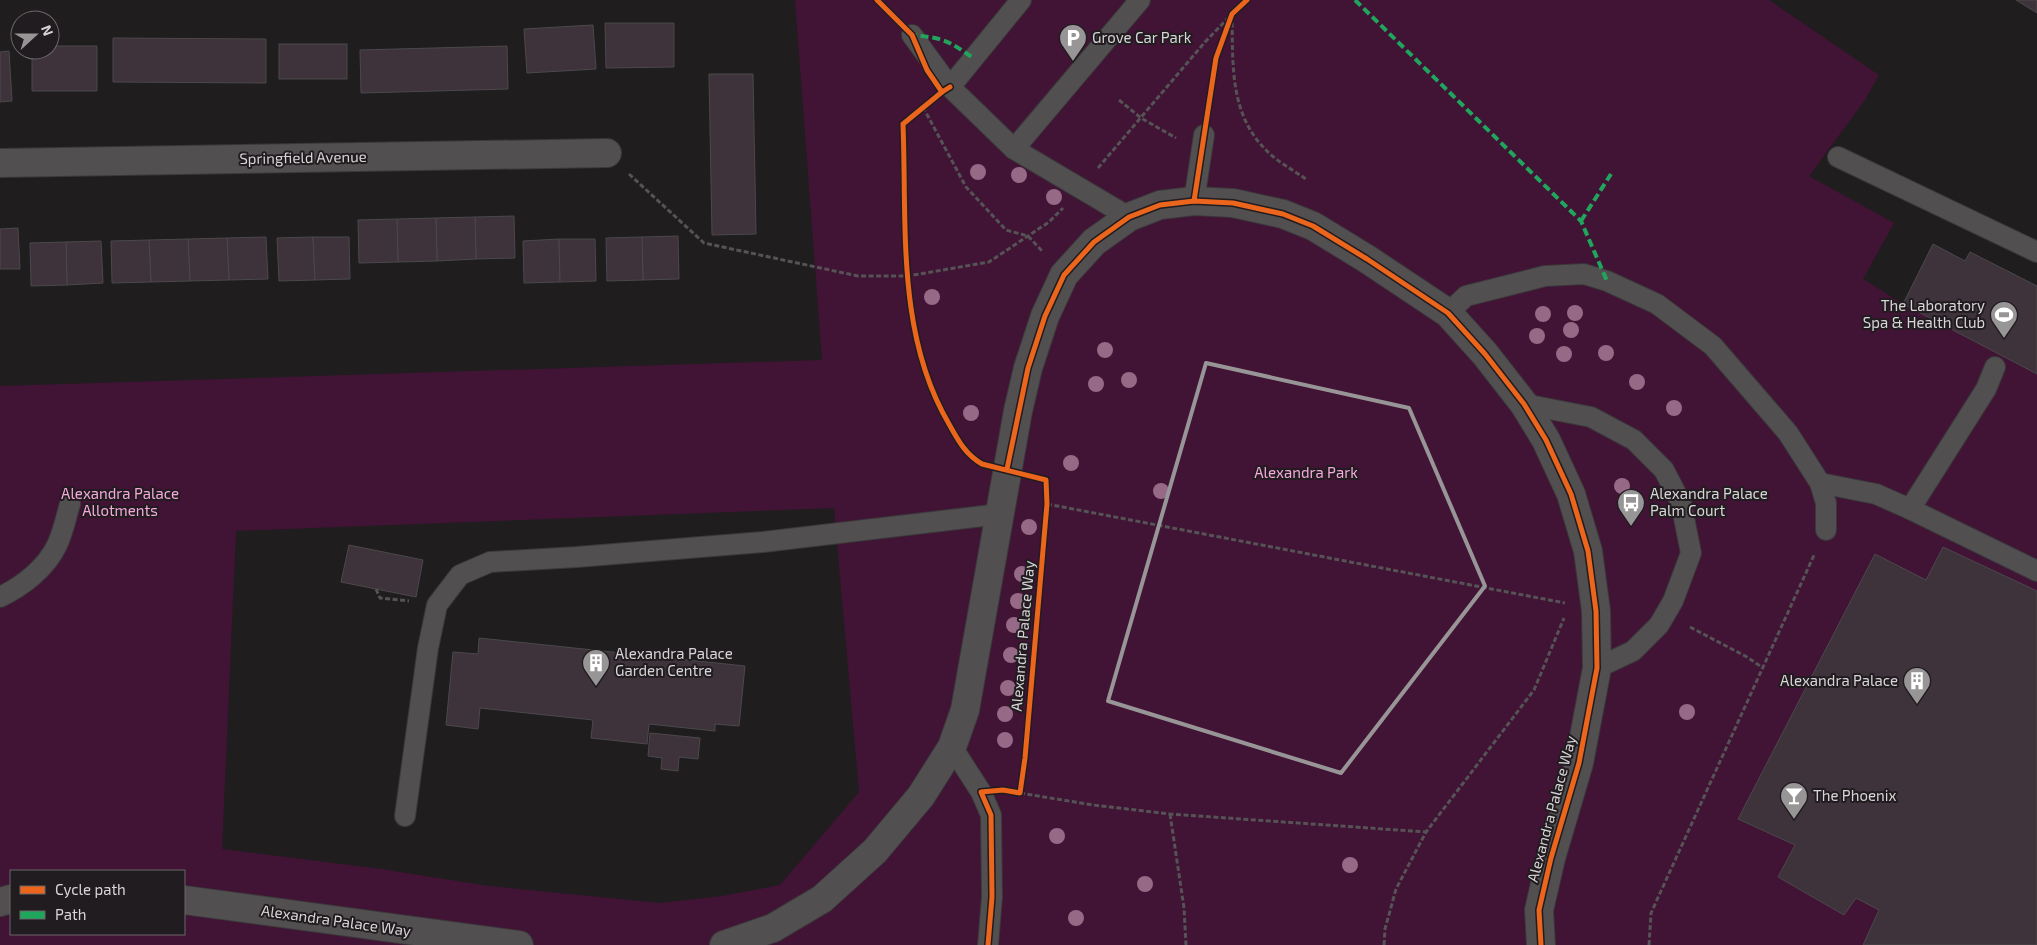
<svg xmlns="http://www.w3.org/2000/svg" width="2037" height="945" viewBox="0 0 2037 945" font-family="'Exo 2',sans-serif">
  <rect width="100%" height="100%" fill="#201d1f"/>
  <path fill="#411335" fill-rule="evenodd" d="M795 0H1769L1879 75 1865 100 1809 176 1894 223 1863 279 1903 304 2037 374V945H0V386L822 360ZM834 508 859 792 780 885 722 896 660 903 489 886 381 869 222 849 236 531ZM11 871H184V934H11Z"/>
  <g fill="#3e323b" stroke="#4b494b">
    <path d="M2016 0H2037V13Z"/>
    <path d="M605 23H674V67L606 68Z"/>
    <path d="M593 25 596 69 527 73 524 29Z"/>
    <path d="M113 38 266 39V83L113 82Z"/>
    <rect x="279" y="44" width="68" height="35"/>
    <path d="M50 46H97V91H32V50H50Z"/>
    <path d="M507 46 508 89 361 93 360 50Z"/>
    <path d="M9 51 12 101 0 102V52Z"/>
    <path d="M709 74H753L756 234 712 235Z"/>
    <path d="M514 216 515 258 476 259 475 217Z"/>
    <path d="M475 217 476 259 437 261 436 218Z"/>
    <path d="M436 218 437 261 398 262 397 219Z"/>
    <path d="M397 219 398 262 359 263 358 220Z"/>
    <path d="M18 228 20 269H0V229Z"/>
    <path d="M678 236 679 279 643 280 642 237Z"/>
    <path d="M266 237 268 279 229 280 227 238Z"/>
    <path d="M313 237 315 280 279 281 277 238Z"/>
    <path d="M313 237H349L350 279 315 280Z"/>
    <path d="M642 237 643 280 607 281 606 238Z"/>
    <path d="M227 238 229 280 190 281 188 239Z"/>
    <path d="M188 239 190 281 151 282 149 240Z"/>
    <path d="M559 239 560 282 524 283 523 241Z"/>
    <path d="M559 239H595L596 281 560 282Z"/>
    <path d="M149 240 151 282 112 283 111 241Z"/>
    <path d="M101 241 103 283 67 285 66 242Z"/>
    <path d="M66 242 67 285 31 286 30 243Z"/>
    <path d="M1933 244 1965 261 1970 252 2037 286V374L1903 304Z"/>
    <path d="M349 545 423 560 416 597 341 582Z"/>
    <path d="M1943 547 2037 591V945H1863L1879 910 1856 898 1844 915 1778 877 1795 845 1738 819 1875 554 1926 580Z"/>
    <path d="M479 638 745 666 739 726 715 724V731L649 724 647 744 591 738 593 720 480 708 478 729 446 725 453 652 478 654Z"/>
    <path d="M650 733 700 738 698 759 679 757 678 771 661 769 662 758 648 756Z"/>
  </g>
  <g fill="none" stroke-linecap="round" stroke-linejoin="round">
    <defs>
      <g id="lane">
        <path d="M912 35 950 87 1014 149 1129 217"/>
        <path d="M950 87 1021 0"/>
        <path d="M1014 149 1140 0"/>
        <path d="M1838 157 2037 252"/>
        <path d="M1194 201 1204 135"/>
        <path d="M1448 313 1466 296 1545 276 1584 274 1607 281 1657 304 1713 346 1788 433 1820 483 1826 503V530"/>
        <path d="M1524 404 1591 417 1634 440 1664 470 1681 503 1691 553 1673 601 1659 625 1633 651 1597 668"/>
        <path d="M1820 483 1876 494 1910 509 1986 389 1995 367"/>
        <path d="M1910 509 2037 571"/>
        <path d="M0 597C23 586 46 568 57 545 63 533 66 517 70 504"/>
        <path d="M952 747 981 792 991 815 992 897 988 945"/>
        <path d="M405 816 428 648 437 605 460 575 490 562 577 557 763 542 1000 514"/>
      </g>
      <path id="street" d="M0 163 607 153"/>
      <g id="secondary">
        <path d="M184 900 519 945"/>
        <path d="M0 902 11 899"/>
        <path d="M724 945 773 928 822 899 875 851 921 796 952 747 965 710 1018 411 1028 368 1045 316 1064 275 1094 242 1129 217 1160 205 1194 201 1233 203 1283 214 1313 226 1367 259 1448 313 1485 354 1524 404 1546 440 1571 494 1588 551 1596 611 1597 668 1579 763 1551 858 1539 910 1541 945"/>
      </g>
    </defs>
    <use href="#lane" stroke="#3b383a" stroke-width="22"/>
    <use href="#street" stroke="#3b383a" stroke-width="30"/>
    <use href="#secondary" stroke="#3b383a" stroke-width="30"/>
    <g stroke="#555355" stroke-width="3" stroke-dasharray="5 2.5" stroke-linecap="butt">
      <path d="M877 0 892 15"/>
      <path d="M1232 15C1233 65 1229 115 1268 152 1278 162 1293 170 1306 179"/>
      <path d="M1119 100 1141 118 1176 138"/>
      <path d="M923 107 966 187 1006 230 1028 236 1043 252"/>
      <path d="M1208 109 1216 58 1232 14 1247 0"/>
      <path d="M1098 168 1205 42 1232 14"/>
      <path d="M629 174 704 243 858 276H908L989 262 1049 222 1063 208"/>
      <path d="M1047 504 1565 603"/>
      <path d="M376 589 380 598 409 601"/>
      <path d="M1690 627 1747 657 1763 668"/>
      <path d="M1020 793 1093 805 1170 814 1426 832"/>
      <path d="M1170 814 1184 908 1186 945"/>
      <path d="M1384 945 1385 929 1396 889 1426 832 1534 690 1564 618"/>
      <path d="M1649 945 1651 913 1815 553"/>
    </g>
    <use href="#lane" stroke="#514f50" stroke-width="20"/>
    <use href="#street" stroke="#514f50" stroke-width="28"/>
    <use href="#secondary" stroke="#514f50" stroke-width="28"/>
    <g stroke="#20a55d" stroke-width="4" stroke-dasharray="8 4" stroke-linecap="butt">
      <path d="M1355 0 1581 221 1607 281"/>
      <path d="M914 38 912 35C943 38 948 40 973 58"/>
      <path d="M1581 221 1611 174"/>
    </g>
    <defs>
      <g id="cycleway">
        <path d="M877 0 912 35 927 70 942 92"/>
        <path d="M950 87 942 92 903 124C907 224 896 334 949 424 958 440 965 454 982 464L1046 480 1047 504 1025 758 1020 793 1003 790 981 792 991 815 992 897 988 945"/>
        <path d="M1194 201 1216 58 1232 14 1247 0"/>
        <path d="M1007 469 1028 368 1045 316 1064 275 1094 242 1129 217 1160 205 1194 201 1233 203 1283 214 1313 226 1367 259 1448 313 1485 354 1524 404 1546 440 1571 494 1588 551 1596 611 1597 668 1579 763 1551 858 1539 910 1541 945"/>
      </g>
    </defs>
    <use href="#cycleway" stroke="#211c1f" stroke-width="8"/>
    <use href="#cycleway" stroke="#eb651d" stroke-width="5"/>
  </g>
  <g fill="#966987">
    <circle cx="978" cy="172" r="8"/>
    <circle cx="1019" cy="175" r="8"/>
    <circle cx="1054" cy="197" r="8"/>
    <circle cx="932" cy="297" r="8"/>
    <circle cx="1575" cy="313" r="8"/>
    <circle cx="1543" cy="314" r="8"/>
    <circle cx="1571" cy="330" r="8"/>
    <circle cx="1537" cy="336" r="8"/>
    <circle cx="1105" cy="350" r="8"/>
    <circle cx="1606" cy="353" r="8"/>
    <circle cx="1564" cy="354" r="8"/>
    <circle cx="1129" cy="380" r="8"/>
    <circle cx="1637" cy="382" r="8"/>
    <circle cx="1096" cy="384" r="8"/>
    <circle cx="1674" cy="408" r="8"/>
    <circle cx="971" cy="413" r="8"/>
    <circle cx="1071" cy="463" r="8"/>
    <circle cx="1622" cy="486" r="8"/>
    <circle cx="1161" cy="491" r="8"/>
    <circle cx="1029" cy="527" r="8"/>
    <circle cx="1022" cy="574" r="8"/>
    <circle cx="1018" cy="601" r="8"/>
    <circle cx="1014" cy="625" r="8"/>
    <circle cx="1011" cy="655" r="8"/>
    <circle cx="1008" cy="688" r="8"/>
    <circle cx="1687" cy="712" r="8"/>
    <circle cx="1005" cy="714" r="8"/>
    <circle cx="1005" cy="740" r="8"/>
    <circle cx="1057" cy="836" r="8"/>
    <circle cx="1350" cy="865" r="8"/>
    <circle cx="1145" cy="884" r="8"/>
    <circle cx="1076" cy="918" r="8"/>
  </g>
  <path fill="none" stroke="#989597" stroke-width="4" stroke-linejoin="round" d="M1206 363 1409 408 1485 586 1341 773 1108 701Z"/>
  <defs>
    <symbol id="parking-pin" viewBox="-11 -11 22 30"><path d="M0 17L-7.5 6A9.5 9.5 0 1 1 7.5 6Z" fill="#989597" stroke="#211c1f"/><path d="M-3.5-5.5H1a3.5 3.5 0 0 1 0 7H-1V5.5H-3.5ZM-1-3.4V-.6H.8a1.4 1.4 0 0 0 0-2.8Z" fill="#fff"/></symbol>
    <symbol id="stadium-pin" viewBox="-11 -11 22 30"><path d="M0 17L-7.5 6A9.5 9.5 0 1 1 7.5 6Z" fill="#989597" stroke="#211c1f"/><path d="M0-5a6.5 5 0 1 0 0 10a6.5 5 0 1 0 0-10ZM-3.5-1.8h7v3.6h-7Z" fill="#fff"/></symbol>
    <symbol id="bus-pin" viewBox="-11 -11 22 30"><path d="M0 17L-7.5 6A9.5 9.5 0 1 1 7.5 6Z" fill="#989597" stroke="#211c1f"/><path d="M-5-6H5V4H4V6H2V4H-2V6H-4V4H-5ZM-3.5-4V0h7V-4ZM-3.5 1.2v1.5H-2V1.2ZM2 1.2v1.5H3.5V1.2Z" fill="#fff"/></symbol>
    <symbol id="building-pin" viewBox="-11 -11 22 30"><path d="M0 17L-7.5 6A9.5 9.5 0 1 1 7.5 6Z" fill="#989597" stroke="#211c1f"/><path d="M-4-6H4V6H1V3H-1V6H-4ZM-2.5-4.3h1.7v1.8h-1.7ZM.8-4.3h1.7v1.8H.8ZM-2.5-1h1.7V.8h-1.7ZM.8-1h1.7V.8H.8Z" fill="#fff"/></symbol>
    <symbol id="bar-pin" viewBox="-11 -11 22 30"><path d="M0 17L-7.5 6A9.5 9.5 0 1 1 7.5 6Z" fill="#989597" stroke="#211c1f"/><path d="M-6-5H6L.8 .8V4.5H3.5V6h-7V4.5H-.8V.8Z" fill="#fff"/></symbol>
  </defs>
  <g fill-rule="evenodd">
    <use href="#parking-pin" x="1057" y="22" width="32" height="43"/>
    <use href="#stadium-pin" x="1988" y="299" width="32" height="43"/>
    <use href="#bus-pin" x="1615" y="487" width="32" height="43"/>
    <use href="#building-pin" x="580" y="647" width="32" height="43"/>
    <use href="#building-pin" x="1901" y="665" width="32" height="43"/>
    <use href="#bar-pin" x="1778" y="780" width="32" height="43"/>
  </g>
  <g text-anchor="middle" stroke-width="4" stroke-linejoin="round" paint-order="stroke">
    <g font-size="15" fill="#d8d5d7" stroke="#211c1f" text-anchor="start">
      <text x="1092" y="43">Grove Car Park</text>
      <text x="1985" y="311" text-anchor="end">The Laboratory<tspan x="1985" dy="17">Spa &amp; Health Club</tspan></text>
      <text x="1650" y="499">Alexandra Palace<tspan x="1650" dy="17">Palm Court</tspan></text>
      <text x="615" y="659">Alexandra Palace<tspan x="615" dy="17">Garden Centre</tspan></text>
      <text x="1898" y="686" text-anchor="end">Alexandra Palace</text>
      <text x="1813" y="801">The Phoenix</text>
    </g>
    <g font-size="15" fill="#d8d5d7" stroke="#211c1f">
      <text transform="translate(303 158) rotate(-1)" y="5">Springfield Avenue</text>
      <text transform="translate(1023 636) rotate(-85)" y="5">Alexandra Palace Way</text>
      <text transform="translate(1552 809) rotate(-75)" y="5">Alexandra Palace Way</text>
      <text transform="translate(336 921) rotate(8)" y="5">Alexandra Palace Way</text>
    </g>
    <g font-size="15" fill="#f6a8dc" stroke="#211c1f">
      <text x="1306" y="478">Alexandra Park</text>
      <text x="120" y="499">Alexandra Palace<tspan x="120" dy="17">Allotments</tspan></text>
    </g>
  </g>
  <rect x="10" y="870" width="175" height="65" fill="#211c1f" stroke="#6a6669"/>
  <rect x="20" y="886" width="25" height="8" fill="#eb651d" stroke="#6a6669"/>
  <text x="55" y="895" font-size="15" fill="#d8d5d7">Cycle path</text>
  <rect x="20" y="911" width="25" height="8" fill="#20a55d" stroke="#6a6669"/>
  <text x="55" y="920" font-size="15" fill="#d8d5d7">Path</text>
  <g transform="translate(35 35) rotate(69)"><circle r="24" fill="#211c1f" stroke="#6a6669"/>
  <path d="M0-4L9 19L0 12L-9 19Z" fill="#989597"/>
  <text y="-8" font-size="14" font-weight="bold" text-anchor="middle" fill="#d8d5d7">N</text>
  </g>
</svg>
